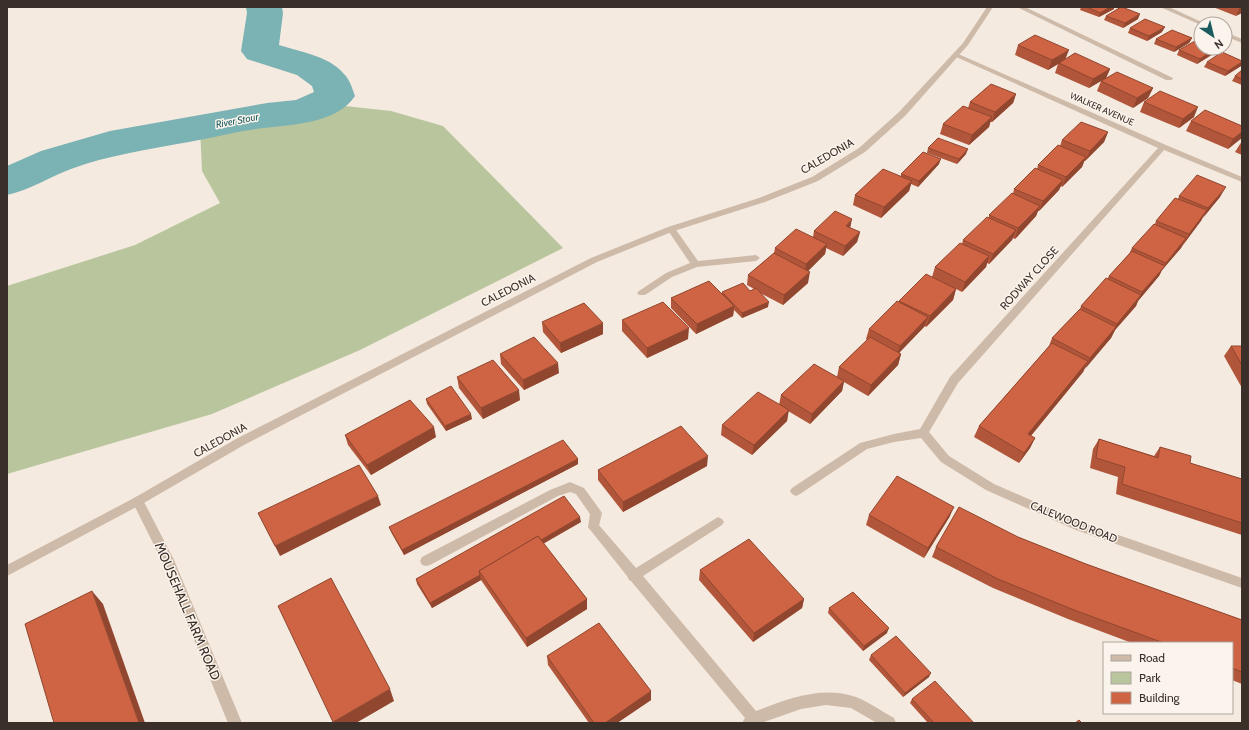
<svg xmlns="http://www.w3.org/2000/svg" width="1249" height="730" viewBox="0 0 1249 730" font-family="Cabin,sans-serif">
  <rect width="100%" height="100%" fill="#f5eadf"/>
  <path fill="#b8c59d" d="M345 106 391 111 443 126 563 248 360 350 212 414 7 474V286L135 245 220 203 202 171 200 127 316 107Z"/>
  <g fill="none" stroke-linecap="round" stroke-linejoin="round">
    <path fill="#7bb2b4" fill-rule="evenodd" d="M246 7H282L283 13 279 45C301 52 329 56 344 74 350 80 352 88 355 96 338 121 301 124 273 127 245 129 217 137 189 142 150 149 109 155 71 169 49 177 30 190 7 195V166L41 151 110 131 267 103 296 100 314 92 312 86 297 75 247 59 241 51 247 13Z"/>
    <g fill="#cebaa9" fill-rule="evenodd">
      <path d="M1017 7H1025L1173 78 1172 80H1166Z"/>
      <path d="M570 482 584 488 600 510 602 513 598 530 594 532 590 530 588 527 590 514 576 494 570 492 558 496 430 565 426 566 422 565 420 561 422 557 550 490Z"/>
    </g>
    <g fill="#cebaa9" fill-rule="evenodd">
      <path d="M1160 7H1169L1206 24H1201V25Z"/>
      <path d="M1225 32 1242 39V43L1225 36Z"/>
      <path d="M956 53 1166 145 1242 177V182L1164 150 958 383 929 432 949 456 994 484 1084 523 1242 578V588L1076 530 986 490 941 462 921 438 894 442 867 449 800 494 796 496 792 494 790 491 792 488 860 443 894 434 920 429 950 377 1158 148 954 56V54Z"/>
      <path d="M671 226 674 227 698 261 756 255 760 258 756 261 697 267 672 277 645 295H639L637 293 639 291 666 273 690 263 667 229Z"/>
      <path d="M138 496 142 498 174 560 242 723H228L162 561 132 501 134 498Z"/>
      <path d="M718 517 722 519 724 522 722 525 643 576 756 711C787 699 822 685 856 697 869 702 881 711 894 718L896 723H877L851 708 826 705 801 709 761 723H742L745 718 631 581 629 580 627 576 588 527 590 524 594 522 598 524 636 568Z"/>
    </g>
    <path fill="#cebaa9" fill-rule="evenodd" d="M987 7H993L968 45 905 116 865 152 818 181 765 202 674 231 597 262 244 445 142 504 7 576V565L134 498 236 439 591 258 668 227 759 198 812 177 859 148 899 112 963 43Z"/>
  </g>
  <g fill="#b1563a">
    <path d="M1081 7H1114V9L1099 17 1080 10Z"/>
    <path d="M1213 7H1242L1236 16Z"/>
    <path d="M1106 16 1138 19 1123 28 1104 20Z"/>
    <path d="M1130 28 1162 32 1147 41 1128 33Z"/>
    <path d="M1192 38 1189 43 1174 52 1154 44 1156 39Z"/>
    <path d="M1018 45 1066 59 1110 69 1106 78 1153 88 1148 98 1133 108 1097 91 1101 81 1089 88 1055 73 1058 64 1048 70 1015 55Z"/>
    <path d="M1179 50 1213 54 1197 64 1177 55Z"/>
    <path d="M1242 61V63L1241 66 1225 76 1204 67 1207 62Z"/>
    <path d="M1242 70V85L1232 81 1235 76Z"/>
    <path d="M1016 94 1013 103 992 122H990L989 127 969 145 940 134 943 124 968 108 970 102Z"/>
    <path d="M1144 102 1194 117 1179 128 1140 112Z"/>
    <path d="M1191 121 1242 126V137L1228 149 1186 131Z"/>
    <path d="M1108 132 1104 142 1085 161H1084L1082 167 1062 187 1061 186 1059 190 1039 211H1038L1036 216 1015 239 1013 238 1012 240 989 264 987 263 986 267 962 292 956 289 953 300 926 327 925 326 924 327 899 353 901 354 898 365 868 396 844 382 842 391 810 424 788 411 787 421 752 455 721 435 722 425 779 405 781 395 837 377 839 367 867 340 866 339 869 329 899 302V301L932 277 935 267 962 244 963 240 989 218V215L1013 194 1014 189 1037 169 1038 165 1060 146 1062 140Z"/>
    <path d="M1242 141V155L1235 152Z"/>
    <path d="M928 148 966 154 957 164 927 153Z"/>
    <path d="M939 164 918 187 911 184 909 191 881 218 853 205 855 195 901 176V174Z"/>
    <path d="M1179 196 1220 197 1202 218 1183 245 1181 248 1162 270 1159 276 1138 301 1136 306 1115 330 1111 338 1085 368 1083 372 1031 436 1035 438 1030 448 1019 463 974 437 979 426 1049 346 1052 338 1080 309 1081 306 1107 279 1109 276 1129 254 1132 248 1155 224 1156 221 1178 199Z"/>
    <path d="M850 228 860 232 857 242 843 256 826 248 825 254 808 271V283L783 305 760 293 768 307 742 318 734 310 733 316 696 334 671 308V298L722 294V292L750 291 754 289 747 285 748 275 774 253 775 248 813 237 814 231Z"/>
    <path d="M622 320 688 339 647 358 622 331Z"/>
    <path d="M542 322 603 334 561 353 543 332Z"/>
    <path d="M1231 346H1242V388L1224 356Z"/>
    <path d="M500 354 559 373 524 390 501 364Z"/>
    <path d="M457 377 520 400 483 419 459 388Z"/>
    <path d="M426 399 472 419 446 431 427 404Z"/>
    <path d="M345 435 436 437 371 475 348 445Z"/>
    <path d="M1099 439 1154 456 1160 447 1190 463 1242 479V535L1116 494 1118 477 1090 468 1093 449Z"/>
    <path d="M578 459V464L404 555 391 532 389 527Z"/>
    <path d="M707 466 623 512 598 480V470Z"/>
    <path d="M869 515 950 516 924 558 866 525Z"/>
    <path d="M581 522 543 543 587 599V609L527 647 481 580 432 608 417 584 416 579Z"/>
    <path d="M1018 537 1086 564 1242 620V684L1232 680V643H1132L1068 619 993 588 932 557 936 547Z"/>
    <path d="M700 570 804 599 802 608 753 642 699 580Z"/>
    <path d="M829 608 887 633 863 651 828 613Z"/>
    <path d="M871 655 929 677 903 697 869 660Z"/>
    <path d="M547 656 651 700 617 723H589L548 665Z"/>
    <path d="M912 699 974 723H928L910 703Z"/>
  </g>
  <g fill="#90462f">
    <path d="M1110 7H1114V9L1099 17 1100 13Z"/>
    <path d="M1240 7H1242V13L1236 16Z"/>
    <path d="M1140 14 1138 19 1123 28 1125 23Z"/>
    <path d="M1165 27 1162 32 1147 41 1149 36Z"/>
    <path d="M1192 38 1189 43 1174 52 1176 47Z"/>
    <path d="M1215 49 1213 54 1197 64 1200 59Z"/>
    <path d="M1069 50 1065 60 1048 70 1052 60Z"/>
    <path d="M1242 62 1241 66 1225 76 1228 71Z"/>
    <path d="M1110 69 1106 78 1089 88 1093 79Z"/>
    <path d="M1153 88 1148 98 1133 108 1137 98Z"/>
    <path d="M1016 94 1013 103 992 122 995 112Z"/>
    <path d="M1198 107 1194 117 1179 128 1183 119Z"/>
    <path d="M992 117 989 127 969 145 972 135Z"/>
    <path d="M1108 132 1104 142 1085 161 1090 151Z"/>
    <path d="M1242 132V138L1228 149 1233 139Z"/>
    <path d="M968 149 966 154 957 164 959 159Z"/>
    <path d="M1086 157 1082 167 1062 187 1066 177Z"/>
    <path d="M941 159 939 164 918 187 919 181Z"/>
    <path d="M1063 180 1059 190 1039 211 1043 201Z"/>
    <path d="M912 181 909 191 881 218 884 207Z"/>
    <path d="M1226 187 1220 197 1203 218 1208 208Z"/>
    <path d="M1040 206 1036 216 1015 239 1018 228Z"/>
    <path d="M1207 210 1201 221 1183 245 1189 234Z"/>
    <path d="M852 219 850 229 846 226Z"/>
    <path d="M1016 230 1012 240 989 264 993 254Z"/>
    <path d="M860 232 857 242 843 256 845 246Z"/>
    <path d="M1186 238 1181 248 1162 270 1159 276 1138 301 1136 306 1115 330 1111 338 1085 369 1090 358 1113 331 1117 324 1140 296 1142 292 1162 269 1166 263Z"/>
    <path d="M827 244 825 254 805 274 806 264Z"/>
    <path d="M989 256 986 267 962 292 965 282Z"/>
    <path d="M810 272 808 283 783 305 784 295Z"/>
    <path d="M956 289 953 300 926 327 930 316Z"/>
    <path d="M769 302 768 307 742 318V313Z"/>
    <path d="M734 306 733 316 696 334 697 324Z"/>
    <path d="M928 317 924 327 896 356 900 346Z"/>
    <path d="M603 323V334L561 353 560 343Z"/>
    <path d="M689 328 688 339 647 358V348Z"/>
    <path d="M901 354 898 365 868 396 871 385Z"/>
    <path d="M1088 361 1083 372 1023 445 1028 434Z"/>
    <path d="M558 363 559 373 524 390 523 380Z"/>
    <path d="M844 381 842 391 810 424 812 414Z"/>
    <path d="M519 390 520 400 483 419 481 408Z"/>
    <path d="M789 410 787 421 752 455 754 445Z"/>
    <path d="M471 414 472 419 446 431 445 426Z"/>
    <path d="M434 427 436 437 371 475 367 465Z"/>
    <path d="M1035 438 1030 448 1019 463 1024 453Z"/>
    <path d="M708 456 707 466 623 512V502Z"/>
    <path d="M578 459V464L404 555 402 550Z"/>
    <path d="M378 496 381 505 280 556 275 546Z"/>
    <path d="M954 507 950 516 924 558 928 548Z"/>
    <path d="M580 517 581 522 484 578 481 574Z"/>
    <path d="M480 575 481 580 432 608 430 603Z"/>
    <path d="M92 591 103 604 145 723H139Z"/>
    <path d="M587 599V609L527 647 526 638Z"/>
    <path d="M804 599 802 608 753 642 754 633Z"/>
    <path d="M889 628 887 633 863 651 864 646Z"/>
    <path d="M931 673 929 677 903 697 905 693Z"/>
    <path d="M390 689 394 701 356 723H333V722Z"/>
    <path d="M651 691V700L617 723H605Z"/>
  </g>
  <g fill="#ce6443" stroke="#90462f">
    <path d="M1087 7H1110L1100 13Z"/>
    <path d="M1121 7H1122L1140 14 1125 23 1106 16Z"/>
    <path d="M1145 19 1165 27 1149 36 1130 28Z"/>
    <path d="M1172 30 1192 38 1176 47 1156 39Z"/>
    <path d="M1035 35 1069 50 1052 60 1018 45Z"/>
    <path d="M1195 41 1201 43V48H1213L1215 49 1200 59 1179 50Z"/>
    <path d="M1222 52 1242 61V62L1228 71 1207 62Z"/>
    <path d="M1075 53 1110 69 1093 79 1059 63Z"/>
    <path d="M1242 70V79L1235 76Z"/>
    <path d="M1117 72 1153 88 1137 98 1101 81Z"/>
    <path d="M991 84 1016 94 995 112 970 102Z"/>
    <path d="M1160 91 1198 107 1183 119 1144 102Z"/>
    <path d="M963 106 992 117 972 135 943 124Z"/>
    <path d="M1205 110 1242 126V132L1233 139 1191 121Z"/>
    <path d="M1081 122 1108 132 1090 151 1062 140Z"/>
    <path d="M938 138 968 149 959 159 928 148Z"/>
    <path d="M1058 145 1086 157 1066 177 1038 165Z"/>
    <path d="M923 152 941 159 919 181 901 174Z"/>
    <path d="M1035 168 1063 180 1043 201 1014 189Z"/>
    <path d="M883 169 912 181 884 207 855 195Z"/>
    <path d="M1197 175 1226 187 1208 208 1179 196Z"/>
    <path d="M1012 193 1040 206 1018 228 989 215Z"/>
    <path d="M1175 198 1207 210 1189 234 1156 221Z"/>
    <path d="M835 211 852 219 846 226 860 232 845 246 814 231Z"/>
    <path d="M987 217 1016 230 993 254 963 240Z"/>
    <path d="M1154 224 1186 238 1166 263 1132 248Z"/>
    <path d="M796 229 827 244 806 264 775 248Z"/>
    <path d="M960 243 989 256 965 282 935 267Z"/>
    <path d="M1132 251 1165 266 1142 292 1109 276Z"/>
    <path d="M774 253 810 272 784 295 748 275Z"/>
    <path d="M926 274 956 289 930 316 899 301Z"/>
    <path d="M1106 278 1141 295 1117 324 1081 306Z"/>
    <path d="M709 281 734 306 697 324 671 298Z"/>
    <path d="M743 283 750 291 756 288 769 302 742 313 722 292Z"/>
    <path d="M897 301 928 317 900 346 869 329Z"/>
    <path d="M663 302 689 328 647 348 622 320Z"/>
    <path d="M584 303 603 323 560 343 542 322Z"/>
    <path d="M1080 309 1116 327 1090 358 1052 338Z"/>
    <path d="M534 337 558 363 523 380 500 354Z"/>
    <path d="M870 337 901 354 871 385 839 367Z"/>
    <path d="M1052 343 1088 361 1028 434 1035 438 1024 453 979 426Z"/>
    <path d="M1231 346H1242V365Z"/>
    <path d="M493 360 519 390 481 408 457 377Z"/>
    <path d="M814 364 844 381 812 414 781 395Z"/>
    <path d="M451 386 471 414 445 426 426 399Z"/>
    <path d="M758 392 789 410 754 445 722 425Z"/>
    <path d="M410 400 434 427 367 465 345 435Z"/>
    <path d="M681 426 708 456 623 502 598 470Z"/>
    <path d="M1099 439 1158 458 1160 447 1191 456 1190 463 1242 479V523L1122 484 1125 467 1096 458Z"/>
    <path d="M563 440 578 459 402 550 389 527Z"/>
    <path d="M359 465 378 496 275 546 258 513Z"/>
    <path d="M897 476 954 507 928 548 869 515Z"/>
    <path d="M564 496 580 517 541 540 538 536 479 571 480 575 430 603 416 579Z"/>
    <path d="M959 507 1018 537 1086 564 1242 620V672L1232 668V643H1164L1074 610 998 579 936 547Z"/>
    <path d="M538 536 587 599 526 638 479 571Z"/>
    <path d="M749 539 804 599 754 633 700 570Z"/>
    <path d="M331 578 390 689 333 722 278 606Z"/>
    <path d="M92 591 139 723H54L25 624Z"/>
    <path d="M853 592 889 628 864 646 829 608Z"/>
    <path d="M599 623 651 691 605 723H594L547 656Z"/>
    <path d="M896 636 931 673 905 693 871 655Z"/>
    <path d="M935 681 974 723H934L912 699Z"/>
    <path d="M1079 720 1082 723H1075Z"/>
  </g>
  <g text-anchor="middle" stroke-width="3" stroke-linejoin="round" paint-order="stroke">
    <g font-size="9" fill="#3b2f2a" stroke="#fbf4ec">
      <text transform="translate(1102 109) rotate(24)" y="3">WALKER AVENUE</text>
    </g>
    <g font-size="10" font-style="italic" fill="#1b5c60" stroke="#fbf4ec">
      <text transform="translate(237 120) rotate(-11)" y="4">River Stour</text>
    </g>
    <g font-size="11" fill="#3b2f2a" stroke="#fbf4ec">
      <text transform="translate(827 156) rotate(-30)" y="4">CALEDONIA</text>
      <text transform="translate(1029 278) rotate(-48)" y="4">RODWAY CLOSE</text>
      <text transform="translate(508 290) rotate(-27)" y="4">CALEDONIA</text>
      <text transform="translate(220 440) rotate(-29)" y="4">CALEDONIA</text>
      <text transform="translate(1074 522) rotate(22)" y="4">CALEWOOD ROAD</text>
    </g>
    <g font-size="13" fill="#3b2f2a" stroke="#fbf4ec">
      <text transform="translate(188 611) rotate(67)" y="5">MOUSEHALL FARM ROAD</text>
    </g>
  </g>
  <rect width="1249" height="730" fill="none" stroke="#3b2f2a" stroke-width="16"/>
  <rect x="1103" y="642" width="130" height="72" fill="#fbf4ec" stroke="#aea59e"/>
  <rect x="1111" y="655" width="20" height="6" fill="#cebaa9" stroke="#aea59e"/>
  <text x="1139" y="662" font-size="12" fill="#3b2f2a">Road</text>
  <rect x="1111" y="672" width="20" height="12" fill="#b8c59d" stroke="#aea59e"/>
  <text x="1139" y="682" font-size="12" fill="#3b2f2a">Park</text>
  <rect x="1111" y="692" width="20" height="12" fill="#ce6443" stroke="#aea59e"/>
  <text x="1139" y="702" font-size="12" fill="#3b2f2a">Building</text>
  <g transform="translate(1213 36) rotate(145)"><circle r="19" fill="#fbf4ec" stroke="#aea59e"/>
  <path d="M0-3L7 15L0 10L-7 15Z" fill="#1b5c60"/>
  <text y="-6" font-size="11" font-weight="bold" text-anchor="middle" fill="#3b2f2a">N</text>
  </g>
</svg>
